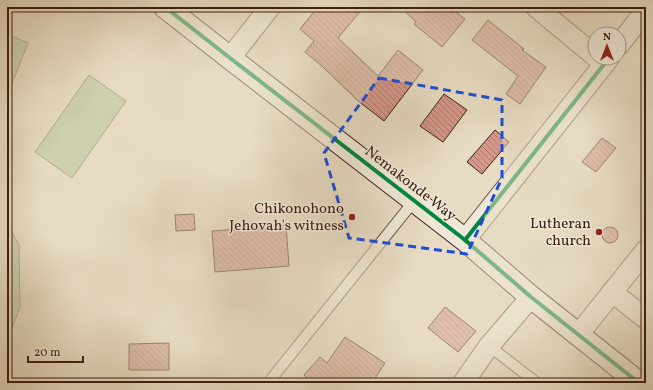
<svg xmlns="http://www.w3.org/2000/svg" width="653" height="390" viewBox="0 0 653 390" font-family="Vollkorn,serif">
  <defs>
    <pattern id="building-back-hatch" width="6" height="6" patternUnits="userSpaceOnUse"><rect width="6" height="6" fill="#d59789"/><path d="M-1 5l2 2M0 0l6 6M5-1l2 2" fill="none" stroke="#ae7b6f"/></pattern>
  </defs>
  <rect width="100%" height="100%" fill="#e7dcc3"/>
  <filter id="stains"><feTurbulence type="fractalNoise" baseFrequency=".005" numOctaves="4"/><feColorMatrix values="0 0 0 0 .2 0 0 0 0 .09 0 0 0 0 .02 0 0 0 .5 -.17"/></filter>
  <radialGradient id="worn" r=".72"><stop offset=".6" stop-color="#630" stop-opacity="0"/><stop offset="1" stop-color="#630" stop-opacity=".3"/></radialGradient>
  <g fill="#afc298" stroke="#767054">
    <path d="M7 34 28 43 7 96Z"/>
    <path d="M89 75 126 101 72 178 35 152Z"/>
    <path d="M7 223 19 245 20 307 9 336 7 339Z"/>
  </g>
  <g fill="url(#building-back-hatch)" stroke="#3d1d11">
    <path d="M318 7H364L338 38 378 76 398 50 423 70 384 121 357 100 324 68 305 52 314 41 300 29Z"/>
    <path d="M400 7H450L465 19 442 47 414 24 416 22Z"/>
    <path d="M488 20 524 49 522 50 546 67 520 104 506 94 518 76 472 40Z"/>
    <path d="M444 94 467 110 443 142 420 126Z"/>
    <path d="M495 130 509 142 482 174 467 162Z"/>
    <path d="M602 138 616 148 596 172 582 162Z"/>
    <path d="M194 214 195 230 176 231 175 215Z"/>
    <path d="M286 225 289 266 215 272 212 231Z"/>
    <circle cx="610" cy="235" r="8"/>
    <path d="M445 307 476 331 458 352 428 328Z"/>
    <path d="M345 337 385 363 372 383H313L304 375 320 357 327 363Z"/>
    <path d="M169 343V370H129V344Z"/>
  </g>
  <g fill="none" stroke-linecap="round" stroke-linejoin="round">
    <defs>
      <g id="lane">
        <path d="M489 346 537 383"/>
        <path d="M268 383 414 201"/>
      </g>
      <g id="street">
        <path d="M536 7 595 56"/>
        <path d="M619 45 646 10"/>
        <path d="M230 58 270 7"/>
        <path d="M465 240 609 58"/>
        <path d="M612 292 646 319"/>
        <path d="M578 335 646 250"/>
        <path d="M463 383 489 346 531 297"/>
      </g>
      <path id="secondary" d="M165 7 230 58 465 240 531 297 639 383"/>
    </defs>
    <use href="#lane" stroke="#684d3e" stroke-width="12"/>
    <use href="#street" stroke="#684d3e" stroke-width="22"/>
    <use href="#secondary" stroke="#3d1d11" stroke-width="24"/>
    <use href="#lane" stroke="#efe8d8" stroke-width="10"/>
    <use href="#street" stroke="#efe8d8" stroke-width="20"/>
    <use href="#secondary" stroke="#efe8d8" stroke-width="22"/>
    <defs>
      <g id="cycleway">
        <path d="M165 7 230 58 465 240 531 297 639 383"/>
        <path d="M465 240 609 58"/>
      </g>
    </defs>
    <use href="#cycleway" stroke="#efe8d8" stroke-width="6"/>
    <use href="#cycleway" stroke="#00873e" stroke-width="4"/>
  </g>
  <path d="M0 0H653V390H0ZM379 78 502 100V178L467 254 349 238 324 153Z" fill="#e7dcc3" fill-opacity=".55" fill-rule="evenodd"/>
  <path fill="none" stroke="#1d4ed8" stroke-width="3" stroke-dasharray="8 5" stroke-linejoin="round" d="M379 78 502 100V178L467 254 349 238 324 153Z"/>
  <g fill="#8f2418" stroke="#efe8d8" stroke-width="1.5">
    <circle cx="352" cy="217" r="4"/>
    <circle cx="599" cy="232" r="4"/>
  </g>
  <g text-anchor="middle" stroke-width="3" stroke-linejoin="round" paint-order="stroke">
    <g font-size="15" fill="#3d1d11" stroke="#efe8d8">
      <text transform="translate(411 183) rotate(38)" y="5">Nemakonde Way</text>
    </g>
    <g font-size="15" fill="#3d1d11" stroke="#efe8d8" text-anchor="end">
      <text x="344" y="213">Chikonohono<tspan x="344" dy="17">Jehovah's witness</tspan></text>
      <text x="591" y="228">Lutheran<tspan x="591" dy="17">church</tspan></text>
    </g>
  </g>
  <rect width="653" height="390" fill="none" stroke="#e7dcc3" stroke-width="24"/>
  <rect x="8" y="8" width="637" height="374" fill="none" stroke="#3d1d11" stroke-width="2"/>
  <rect x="12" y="12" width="629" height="366" fill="none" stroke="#3d1d11"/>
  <g transform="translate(607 46)"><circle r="19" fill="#efe8d8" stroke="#a89788"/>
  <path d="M0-3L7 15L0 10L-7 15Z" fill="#8f2418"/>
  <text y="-6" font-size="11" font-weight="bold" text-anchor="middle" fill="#3d1d11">N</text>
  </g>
  <path d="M28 356v6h55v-6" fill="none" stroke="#3d1d11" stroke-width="2"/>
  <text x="34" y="356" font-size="12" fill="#3d1d11" stroke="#efe8d8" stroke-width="3" paint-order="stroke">20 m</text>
  <rect width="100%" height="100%" filter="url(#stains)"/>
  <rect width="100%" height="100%" fill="url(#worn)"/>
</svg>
